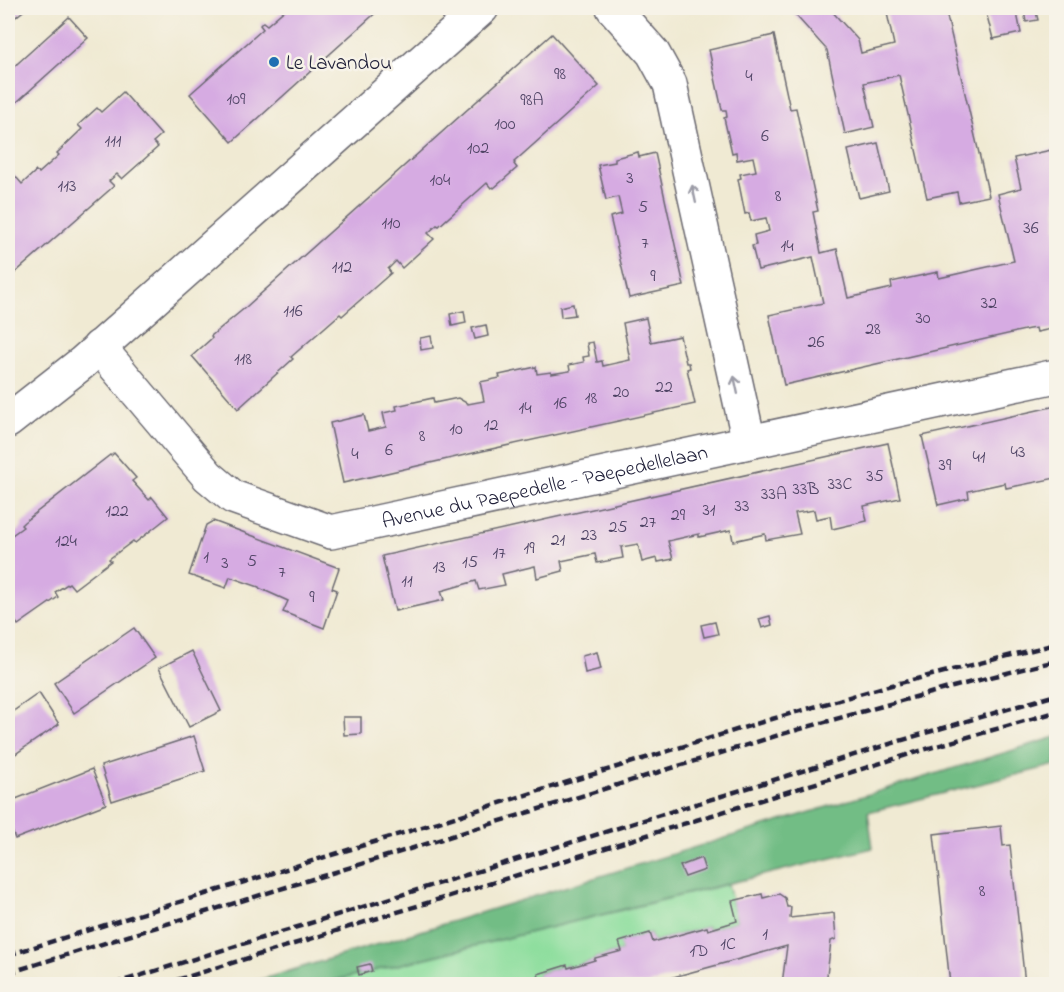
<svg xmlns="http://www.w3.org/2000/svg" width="1064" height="992" viewBox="0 0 1064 992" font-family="'Indie Flower',sans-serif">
  <rect width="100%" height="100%" fill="#f7f3e8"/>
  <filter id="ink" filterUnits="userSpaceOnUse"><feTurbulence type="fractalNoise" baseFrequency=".0167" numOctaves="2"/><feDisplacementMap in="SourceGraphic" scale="12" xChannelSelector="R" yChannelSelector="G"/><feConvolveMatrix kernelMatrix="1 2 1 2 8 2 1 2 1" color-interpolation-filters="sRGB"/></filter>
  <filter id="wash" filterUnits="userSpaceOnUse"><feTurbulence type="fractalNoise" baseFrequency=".008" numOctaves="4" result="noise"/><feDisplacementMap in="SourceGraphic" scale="24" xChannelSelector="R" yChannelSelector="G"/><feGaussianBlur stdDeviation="1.35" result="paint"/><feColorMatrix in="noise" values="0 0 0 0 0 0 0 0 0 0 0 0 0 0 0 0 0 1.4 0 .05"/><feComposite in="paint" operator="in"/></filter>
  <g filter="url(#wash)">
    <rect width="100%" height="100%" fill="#f0ead3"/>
    <path fill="#8ede9e" stroke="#58806c" stroke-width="1.5" d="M728 884 737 921 708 930 707 927 653 942 650 933 620 942 622 951 595 958V960L568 968 567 965 539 973 540 980 526 984H512L510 981 499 984H320Z"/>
    <path fill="#72bd85" stroke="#4a7060" stroke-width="1.5" d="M1056 737V765L868 812 873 848 320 984H247Z"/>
    <g id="blocks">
      <g fill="#d6abe2">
        <path d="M8 8H27L8 23Z"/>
        <path d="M287 8H381L232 142 190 94 263 29 260 25 263 22 267 25Z"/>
        <path d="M792 8H829L858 40 861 53 894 45 887 13 883 8H945L989 196 959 202 957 192 927 198 899 75 864 83 874 127 845 134 827 50 790 9Z"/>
        <path d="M985 8H1016L1021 33 993 39Z"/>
        <path d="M1035 8 1038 20 1026 22 1024 11Z"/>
        <path d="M69 17 88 38 8 110V72Z"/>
        <path d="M552 34 599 86 514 162 515 163 514 164 517 168 494 188 493 187 491 188 487 183 439 226 437 225 428 233 434 239 402 268 396 261 388 269 391 273 342 316 340 314 291 357 293 359 238 409 192 356 212 338 211 336 246 307Z"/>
        <path d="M774 35 790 109 796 108 818 211 813 212 821 253 837 249 848 298 892 288 891 282 938 272 939 278 1014 261 998 194 1021 188 1014 158 1056 149V328L1037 332 1036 328 1029 329 784 385 769 315 823 303 813 257 758 270 752 246 756 245 754 235 769 231 766 218 751 221 749 213 745 214 738 179 741 178 740 174 756 171 753 157 737 160 736 152 732 153 724 118 727 117 726 110H722L709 50Z"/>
        <path d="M123 92 161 135 153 142 158 147 122 179 117 174 109 181 114 186 8 279V172L10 170 22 184 36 171 39 173 59 155 57 153 82 129 78 125 97 108 101 112Z"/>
        <path d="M878 143 889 191 859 198 848 150Z"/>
        <path d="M638 152 639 157 655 153 684 286 629 298 610 217 622 214 618 197 606 200 598 165 615 162V158Z"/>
        <path d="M573 304 575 315 561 317 560 307Z"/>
        <path d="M464 311 466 323 452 326 450 314Z"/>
        <path d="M646 318 651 342 680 336 686 363H689L690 368 687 369 695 404 478 452 343 483 330 423 364 415 368 431 386 427 383 413 397 410 396 406 433 398 434 403 458 398 468 404 484 401 480 382 500 378 499 375 536 367 537 374 551 372V374L570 371 569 365 584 362 583 357 589 356 587 343 593 342 597 362 602 361 603 366 630 360 623 323Z"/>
        <path d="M486 325 488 336 475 339 472 328Z"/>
        <path d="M431 336 433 348 421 350 420 338Z"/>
        <path d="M1056 406V478L1006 488 1005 483 968 491 969 498 938 505 922 436Z"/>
        <path d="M888 443 900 498 864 506 867 521 832 529 830 516 816 519 814 510 795 513 800 534 766 540 765 534 733 541 731 530 699 537V534L668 541 673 559 658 562 657 558 642 562 638 544 621 547 623 558 597 563 595 554 561 561 563 571 537 578 535 566 502 574 505 585 479 590 476 581 441 591 444 600 395 611 382 556Z"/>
        <path d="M114 453 136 478 132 481 149 500 152 497 168 517 135 543 133 541 109 559 111 561 74 589 69 583 55 592 58 597 18 625 10 614 8 616V538L23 527 21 525 24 522 110 455 111 456Z"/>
        <path d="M213 521 339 568 332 588 337 590 324 628 283 612 288 601 259 588V587L230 577 226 588 189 575 206 525Z"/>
        <path d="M770 616 772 625 762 628 759 619Z"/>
        <path d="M715 622 718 634 704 637 701 625Z"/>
        <path d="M134 628 155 658 74 713 54 683Z"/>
        <path d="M192 651 221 711 189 727 159 668Z"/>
        <path d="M597 652 601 669 585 673 582 656Z"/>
        <path d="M39 693 59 724 8 759V715Z"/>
        <path d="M343 717H361V734L344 735Z"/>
        <path d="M194 736 205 771 112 801 101 766Z"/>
        <path d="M92 769 106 804 15 839 8 819V802Z"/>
        <path d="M1001 826 1003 846 1010 845 1025 984H950L934 834Z"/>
        <path d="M701 858 705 870 685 877 680 866Z"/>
        <path d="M762 894 763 898 779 894 785 898 787 907H791L790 918 834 913 836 939 831 941 826 984H782L787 946 648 984H528L540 980 538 974 567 965 568 968 595 960V958L622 951 619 942 650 933 653 942 707 927 708 930 737 921 732 901Z"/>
        <path d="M370 964 372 971 359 975 357 967Z"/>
      </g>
    </g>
  </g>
  <g filter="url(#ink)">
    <use href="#blocks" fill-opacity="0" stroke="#6a6870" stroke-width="1.5"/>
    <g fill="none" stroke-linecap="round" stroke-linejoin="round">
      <defs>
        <g id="minor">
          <path d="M613 8 653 53 670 84 749 442"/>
          <path id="s1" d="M99 347 208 476 233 497 331 532 1056 376"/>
          <path d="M8 421 82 363 482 8"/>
        </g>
      </defs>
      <use href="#minor" stroke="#6a6870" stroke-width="36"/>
      <use href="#minor" stroke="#fff" stroke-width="33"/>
      <g stroke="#22223b" stroke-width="4.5" stroke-dasharray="9 4.5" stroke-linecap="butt">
        <path d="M8 955 772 719 884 687 1056 644"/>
        <path d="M8 973 779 735C871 709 963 683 1056 661"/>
        <path d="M113 984 932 731 1056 695"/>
        <path d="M164 984 933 747 1056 712"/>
      </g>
    </g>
    <defs><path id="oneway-shaft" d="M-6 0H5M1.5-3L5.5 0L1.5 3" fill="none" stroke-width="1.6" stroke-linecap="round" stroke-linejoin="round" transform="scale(1.5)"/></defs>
    <g stroke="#9c9ca7">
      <use href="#oneway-shaft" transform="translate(694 194) rotate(-102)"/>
      <use href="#oneway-shaft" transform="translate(736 385) rotate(-102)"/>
    </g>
  </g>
  <circle fill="#1f6fb2" stroke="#f7f3e8" stroke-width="2" cx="274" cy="62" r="6"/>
  <g text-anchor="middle" stroke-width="5" stroke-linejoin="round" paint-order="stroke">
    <g font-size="18" fill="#4f4465">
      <text x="560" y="79">98</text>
      <text x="749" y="81">4</text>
      <text x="236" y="104">109</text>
      <text x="532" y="105">98A</text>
      <text x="505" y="129">100</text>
      <text x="765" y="141">6</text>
      <text x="113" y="146">111</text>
      <text x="478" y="153">102</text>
      <text x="630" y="183">3</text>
      <text x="440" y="185">104</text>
      <text x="67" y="191">113</text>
      <text x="778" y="201">8</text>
      <text x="643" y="212">5</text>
      <text x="391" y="228">110</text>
      <text x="1031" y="233">36</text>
      <text x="645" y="248">7</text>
      <text x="787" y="251">14</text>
      <text x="342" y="272">112</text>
      <text x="653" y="281">9</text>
      <text x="989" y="308">32</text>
      <text x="293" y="316">116</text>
      <text x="923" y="323">30</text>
      <text x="873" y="334">28</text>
      <text x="816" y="347">26</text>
      <text x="243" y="364">118</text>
      <text x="664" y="392">22</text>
      <text x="621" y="397">20</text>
      <text x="591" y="403">18</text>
      <text x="560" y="408">16</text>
      <text x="525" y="413">14</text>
      <text x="491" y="430">12</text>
      <text x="456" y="434">10</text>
      <text x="422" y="441">8</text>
      <text x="389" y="455">6</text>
      <text x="1018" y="457">43</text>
      <text x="355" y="459">4</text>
      <text x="979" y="462">41</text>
      <text x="945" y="470">39</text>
      <text x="875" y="481">35</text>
      <text x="840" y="489">33C</text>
      <text x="806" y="494">33B</text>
      <text x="774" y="499">33A</text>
      <text x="742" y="511">33</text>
      <text x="709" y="515">31</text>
      <text x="117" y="516">122</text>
      <text x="678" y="520">29</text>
      <text x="648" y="527">27</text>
      <text x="618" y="532">25</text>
      <text x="589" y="540">23</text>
      <text x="558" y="545">21</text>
      <text x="66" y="546">124</text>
      <text x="529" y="553">19</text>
      <text x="499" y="558">17</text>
      <text x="206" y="562">1</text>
      <text x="252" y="566">5</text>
      <text x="470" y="567">15</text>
      <text x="225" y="568">3</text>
      <text x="439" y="572">13</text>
      <text x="282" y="577">7</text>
      <text x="407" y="586">11</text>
      <text x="312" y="602">9</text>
      <text x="982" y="896">8</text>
      <text x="765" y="939">1</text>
      <text x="728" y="949">1C</text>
      <text x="699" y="956">1D</text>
    </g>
    <g font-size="21" fill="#22223b" stroke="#f7f3e8" text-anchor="start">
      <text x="286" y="69">Le Lavandou</text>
    </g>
    <g font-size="21" fill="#22223b" stroke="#f7f3e8">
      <text dy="7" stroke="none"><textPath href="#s1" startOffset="524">Avenue du Paepedelle - Paepedellelaan</textPath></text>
    </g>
  </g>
  <rect width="1064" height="992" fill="none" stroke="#f7f3e8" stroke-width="30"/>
</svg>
